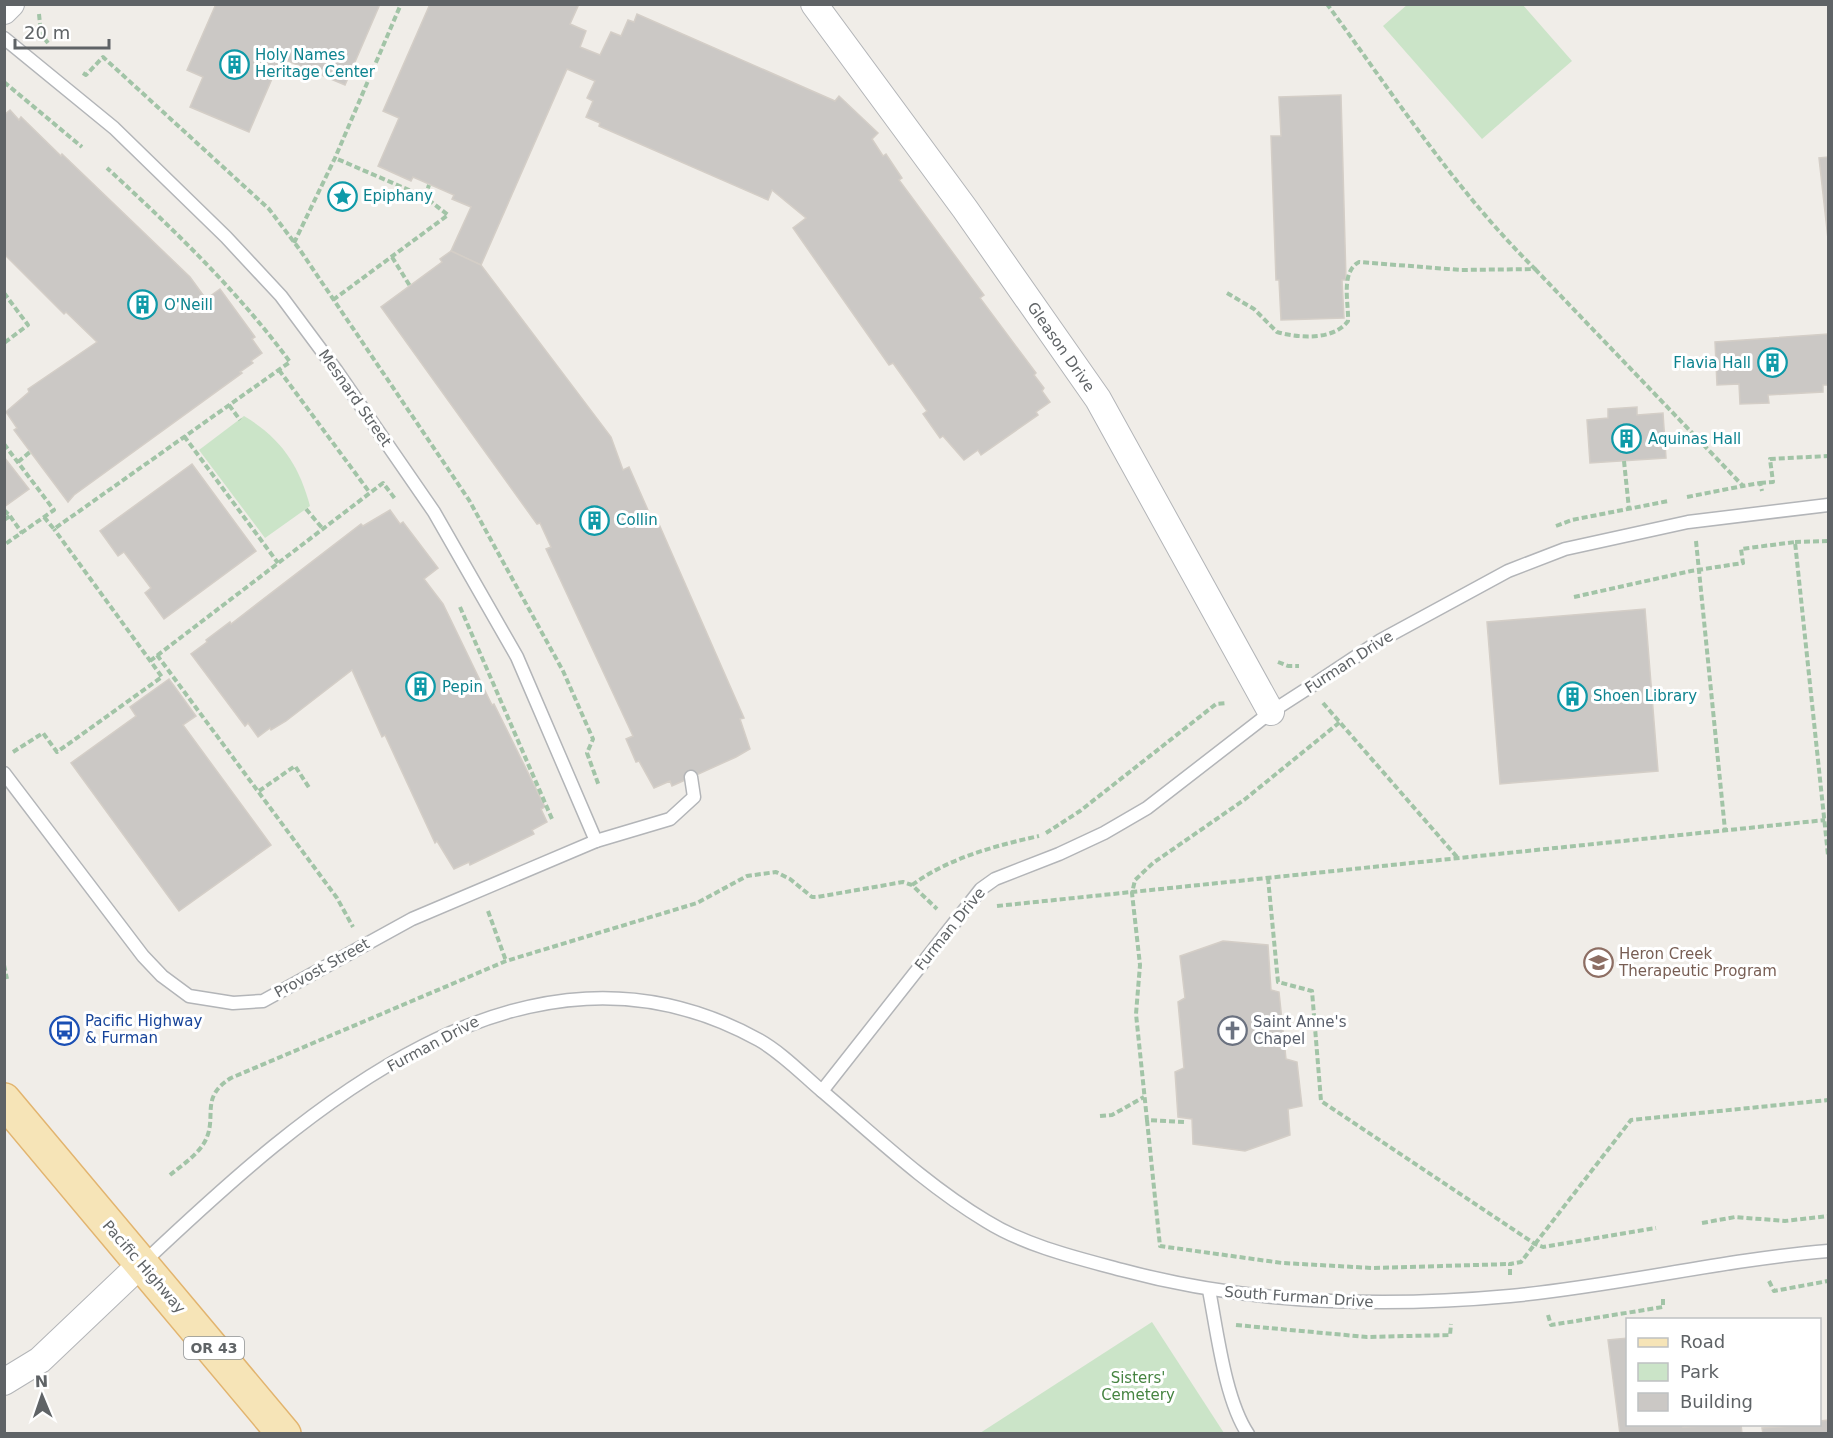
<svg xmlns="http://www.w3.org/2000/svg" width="1833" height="1438" viewBox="0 0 1833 1438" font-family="'DejaVu Sans',sans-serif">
  <rect width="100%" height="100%" fill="#f0ede8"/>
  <g fill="#cbe4c8">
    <path d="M1408 4 1523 5 1572 61 1482 139 1383 26Z"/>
    <path d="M244 416C281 438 299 465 310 506L265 538 199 450Z"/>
    <path d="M1152 1322 1224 1433H980Z"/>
  </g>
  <g fill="#cbc8c5" stroke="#d4cec7" stroke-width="1.5">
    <path d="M216 4H380L345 85 281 58 249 132 190 107 203 77 187 70Z"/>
    <path d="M430 4H579L570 24 586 31 580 47 600 55 611 32 621 36 628 20 634 22 637 14 835 101 839 96 878 133 872 139 883 156 886 154 902 178 899 180 984 295 980 298 1036 373 1034 375 1044 388 1042 391 1050 402 1036 412 1038 415 981 455 978 450 964 460 943 436 940 438 923 414 927 411 893 363 889 365 793 228 806 218 772 190 768 200 599 126 600 123 586 117 593 101 587 98 595 81 567 69 481 265 451 251 471 207 452 199 454 195 413 177 411 181 378 166 399 118 383 111Z"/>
    <path d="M1341 95 1346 280H1342L1344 318 1281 320 1279 280H1276L1271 136H1281L1279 97Z"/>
    <path d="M10 110 19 120 21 117 61 156 62 154 190 277 206 299 220 289 255 337 252 339 262 353 251 361 253 363 240 372 242 373 74 495 68 502 14 430 17 428 6 412 29 392 28 389 97 342 66 312 64 314 4 254V115Z"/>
    <path d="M1828 157V239L1819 158Z"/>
    <path d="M451 251 481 265 611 437 623 470 629 467 651 517 655 515 662 531 744 718 740 719 750 749 736 757 672 786 670 781 654 788 639 761 636 762 626 739 633 736 546 549 551 547 540 523 537 524 381 307 442 262 440 259Z"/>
    <path d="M1828 334V385H1823V392L1768 395 1769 403 1740 404 1739 384 1717 385 1715 342Z"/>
    <path d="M1637 407V415L1663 413 1666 458 1590 463 1587 420 1608 418V409Z"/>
    <path d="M4 457 29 489 4 507Z"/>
    <path d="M192 464 256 551 164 619 145 593 151 588 124 552 118 556 100 531Z"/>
    <path d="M390 510 400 524 403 522 438 568 424 579 443 604 492 705 494 704 545 807 541 809 547 822 532 830 534 834 470 865 469 862 454 869 437 841 435 843 385 735 382 737 352 670 286 721 271 730 270 728 258 737 248 723 245 726 191 654 207 642 206 640 230 622 231 624 361 524 363 526Z"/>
    <path d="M1645 609 1658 771 1500 784 1487 622Z"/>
    <path d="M169 679 196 716 183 725 271 845 179 911 71 763 136 716 130 707Z"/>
    <path d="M1223 941 1268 945 1271 990 1279 992 1286 1059 1297 1062 1302 1106 1288 1109 1290 1135 1245 1151 1193 1144 1192 1119 1178 1117 1175 1072 1184 1068 1178 1002 1185 998 1180 956Z"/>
    <path d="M1628 1338V1424H1683V1427L1741 1424 1742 1434H1620L1608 1340Z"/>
    <path d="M1828 1420V1434H1763L1762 1428 1820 1424V1421Z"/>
  </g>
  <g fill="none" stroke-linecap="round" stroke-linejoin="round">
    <defs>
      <g id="service">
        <path d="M4 38 114 128 226 237 281 296 336 370 434 512 517 657 596 841"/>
        <path d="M4 773 143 956 162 976 189 996 233 1003 263 1001 412 919 596 841 670 819 694 797 691 777"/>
        <path d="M822 1091C875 1136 926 1185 986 1221 1026 1246 1077 1258 1122 1270 1248 1304 1380 1308 1510 1296 1617 1286 1721 1260 1828 1251"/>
        <path d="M142 1264C304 1111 524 910 759 1040 782 1053 802 1074 822 1091L981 889 995 879 1059 854 1104 833 1147 808 1271 712 1316 683 1381 640 1508 571 1565 549 1688 522 1828 505"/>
        <path d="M1209 1290C1217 1331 1225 1400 1248 1434"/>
      </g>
      <g id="minor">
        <path d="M814 4 965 209 1098 399 1271 712"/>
        <path d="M4 11 11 4"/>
        <path d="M4 1382 40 1360 141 1264"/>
      </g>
      <path id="primary" d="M4 1100 284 1434"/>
    </defs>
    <use href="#service" stroke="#b3b5b8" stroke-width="15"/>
    <use href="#minor" stroke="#b3b5b8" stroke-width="28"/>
    <use href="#primary" stroke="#e2b46f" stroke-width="36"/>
    <g stroke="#a2c4a7" stroke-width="4" stroke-dasharray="6 3" stroke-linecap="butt">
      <path d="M39 14 41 34 48 43"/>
      <path d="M83 73 86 75 103 57 269 209 300 250 469 500 563 671 593 739 587 753 599 786"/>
      <path d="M4 82 82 147"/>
      <path d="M425 197 429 185"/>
      <path d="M294 243 335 158 401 4"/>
      <path d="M392 257 410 286"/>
      <path d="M1535 269 1743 486 1760 483 1762 491"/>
      <path d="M4 293 28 325 4 343"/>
      <path d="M1227 293 1254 309 1277 332C1298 338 1333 341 1348 321 1349 304 1340 272 1359 262L1461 270 1535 269C1456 191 1393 94 1327 4"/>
      <path d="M333 300 448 215 425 197 335 158"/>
      <path d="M279 370 370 493"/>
      <path d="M229 405 240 420"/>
      <path d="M184 436 278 563"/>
      <path d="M4 444 54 510 4 545"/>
      <path d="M1624 461 1629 509"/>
      <path d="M18 462 30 452"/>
      <path d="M1760 483 1773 482 1770 459 1828 456"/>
      <path d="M1687 497 1743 486"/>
      <path d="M306 509 323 529"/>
      <path d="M4 510 10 516 4 520"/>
      <path d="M10 516 22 533"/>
      <path d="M44 517 54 529 290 362C237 290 172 228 107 168"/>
      <path d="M1556 526 1572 520 1668 501"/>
      <path d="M1696 541 1725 830"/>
      <path d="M1795 542 1828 541"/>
      <path d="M1574 597 1691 571 1743 563 1741 549 1795 542 1828 855"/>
      <path d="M460 607 552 819"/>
      <path d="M157 655 337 898 353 927"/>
      <path d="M150 661 383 483 396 500"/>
      <path d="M1278 662 1288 666H1299"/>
      <path d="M1323 703 1457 857"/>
      <path d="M13 752 43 733 57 752 162 677 54 529"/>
      <path d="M259 791 295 766 310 789"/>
      <path d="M1046 833 1080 811 1216 704 1227 703"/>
      <path d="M1268 878 1278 982 1312 991 1321 1101 1535 1244 1543 1247 1656 1228"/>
      <path d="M912 885C949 858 994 846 1039 836"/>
      <path d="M997 906 1825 820"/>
      <path d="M488 911 506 961"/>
      <path d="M4 965 7 979"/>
      <path d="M1100 1116 1112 1115 1144 1097"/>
      <path d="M1147 1120 1160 1246 1282 1263 1373 1268 1510 1264"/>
      <path d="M1184 1122 1147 1120 1136 1014 1140 965 1132 893 1135 880 1153 863 1244 800 1340 722"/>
      <path d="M170 1175C181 1166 197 1155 204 1143 219 1118 198 1098 231 1078L506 961 697 903 747 876 776 872 790 879 812 897H817L903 882 912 885 937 909"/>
      <path d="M1702 1223 1735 1217 1785 1221 1828 1216"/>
      <path d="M1510 1275V1264L1521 1262 1631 1120 1828 1100"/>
      <path d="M1769 1281 1774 1291 1828 1281"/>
      <path d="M1548 1315 1551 1325 1663 1307V1296"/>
      <path d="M1236 1325 1367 1337 1450 1335 1451 1324"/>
    </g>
    <use href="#service" stroke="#fff" stroke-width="12"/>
    <use href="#minor" stroke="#fff" stroke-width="26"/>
    <use href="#primary" stroke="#f6e4b7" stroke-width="33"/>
  </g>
  <defs>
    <symbol id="building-ring" viewBox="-11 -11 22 22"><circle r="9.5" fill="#fff" stroke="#0f9aa8" stroke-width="1.5"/><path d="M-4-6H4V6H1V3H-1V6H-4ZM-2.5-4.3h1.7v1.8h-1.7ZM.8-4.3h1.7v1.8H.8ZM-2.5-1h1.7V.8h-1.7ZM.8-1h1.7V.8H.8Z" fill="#0f9aa8"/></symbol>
    <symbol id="sight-ring" viewBox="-11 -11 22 22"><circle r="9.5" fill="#fff" stroke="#0f9aa8" stroke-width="1.5"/><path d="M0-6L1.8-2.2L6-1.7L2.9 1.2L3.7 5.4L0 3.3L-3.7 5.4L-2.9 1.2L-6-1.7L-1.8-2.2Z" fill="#0f9aa8"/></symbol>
    <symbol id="school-ring" viewBox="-11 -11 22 22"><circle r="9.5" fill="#fff" stroke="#8d6e63" stroke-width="1.5"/><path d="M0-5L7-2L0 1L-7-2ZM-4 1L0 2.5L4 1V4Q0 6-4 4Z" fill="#8d6e63"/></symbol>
    <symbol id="bus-ring" viewBox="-11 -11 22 22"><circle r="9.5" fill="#fff" stroke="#1a4fb4" stroke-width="1.5"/><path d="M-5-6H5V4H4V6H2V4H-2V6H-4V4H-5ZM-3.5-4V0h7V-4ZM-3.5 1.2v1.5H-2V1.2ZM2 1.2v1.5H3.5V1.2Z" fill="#1a4fb4"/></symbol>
    <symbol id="church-ring" viewBox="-11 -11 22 22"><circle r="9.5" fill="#fff" stroke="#6b7280" stroke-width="1.5"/><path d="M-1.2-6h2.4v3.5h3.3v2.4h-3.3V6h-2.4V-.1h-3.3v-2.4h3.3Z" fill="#6b7280"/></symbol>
  </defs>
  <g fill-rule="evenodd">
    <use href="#building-ring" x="218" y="48" width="33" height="33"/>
    <use href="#sight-ring" x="326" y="180" width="33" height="33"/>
    <use href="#building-ring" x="126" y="288" width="33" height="33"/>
    <use href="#building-ring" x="1756" y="346" width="33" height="33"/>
    <use href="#building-ring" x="1610" y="422" width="33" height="33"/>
    <use href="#building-ring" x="578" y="504" width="33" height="33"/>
    <use href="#building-ring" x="404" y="670" width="33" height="33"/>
    <use href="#building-ring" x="1556" y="680" width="33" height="33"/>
    <use href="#school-ring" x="1582" y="946" width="33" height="33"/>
    <use href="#bus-ring" x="48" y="1014" width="33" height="33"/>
    <use href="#church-ring" x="1216" y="1014" width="33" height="33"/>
  </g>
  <g text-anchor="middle" stroke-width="6" stroke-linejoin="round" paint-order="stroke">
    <rect fill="#fff" stroke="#8f9294" stroke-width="1.5" x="184" y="1337" width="60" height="22" rx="4.5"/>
    <g font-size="14" font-weight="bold" fill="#5f6366">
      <text x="214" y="1353">OR 43</text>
    </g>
    <g font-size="15" fill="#0d838f" stroke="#fff" text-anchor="start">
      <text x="255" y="60">Holy Names<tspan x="255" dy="17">Heritage Center</tspan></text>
      <text x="363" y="201">Epiphany</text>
      <text x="164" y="310">O'Neill</text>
      <text x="1751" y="368" text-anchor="end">Flavia Hall</text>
      <text x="1648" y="444">Aquinas Hall</text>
      <text x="616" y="525">Collin</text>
      <text x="442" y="692">Pepin</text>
      <text x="1593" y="701">Shoen Library</text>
    </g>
    <g font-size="15" fill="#5f6366" stroke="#fff">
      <text transform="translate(1061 347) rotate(55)" y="5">Gleason Drive</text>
      <text transform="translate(355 398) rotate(55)" y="5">Mesnard Street</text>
      <text transform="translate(1349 662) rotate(-33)" y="5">Furman Drive</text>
      <text transform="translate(950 929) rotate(-51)" y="5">Furman Drive</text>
      <text transform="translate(322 968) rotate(-29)" y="5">Provost Street</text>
      <text transform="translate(433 1044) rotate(-28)" y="5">Furman Drive</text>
      <text transform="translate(144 1267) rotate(49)" y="5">Pacific Highway</text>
      <text transform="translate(1299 1297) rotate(4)" y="5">South Furman Drive</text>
    </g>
    <g font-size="15" fill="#785e54" stroke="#fff" text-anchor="start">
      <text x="1619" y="959">Heron Creek<tspan x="1619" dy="17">Therapeutic Program</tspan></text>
    </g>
    <g font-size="15" fill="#164399" stroke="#fff" text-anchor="start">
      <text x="85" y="1026">Pacific Highway<tspan x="85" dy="17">&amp; Furman</tspan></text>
    </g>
    <g font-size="15" fill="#5b616d" stroke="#fff" text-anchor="start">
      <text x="1253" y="1027">Saint Anne's<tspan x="1253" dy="17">Chapel</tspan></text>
    </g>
    <g font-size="15" fill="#468441" stroke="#fff">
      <text x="1138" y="1383">Sisters'<tspan x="1138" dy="17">Cemetery</tspan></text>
    </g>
  </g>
  <rect width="1833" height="1438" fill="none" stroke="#5f6366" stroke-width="12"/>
  <rect x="1626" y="1318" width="195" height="108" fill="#ffffff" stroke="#bfc1c2" stroke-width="1.5"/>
  <rect x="1638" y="1338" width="30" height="9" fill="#f6e4b7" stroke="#bfc1c2" stroke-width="1.5"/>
  <text x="1680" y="1348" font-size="18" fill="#5f6366">Road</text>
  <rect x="1638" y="1363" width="30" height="18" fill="#cbe4c8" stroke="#bfc1c2" stroke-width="1.5"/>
  <text x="1680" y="1378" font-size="18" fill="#5f6366">Park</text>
  <rect x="1638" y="1393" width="30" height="18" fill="#cbc8c5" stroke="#bfc1c2" stroke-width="1.5"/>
  <text x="1680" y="1408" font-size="18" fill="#5f6366">Building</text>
  <g transform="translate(42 1396) rotate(358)" stroke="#ffffff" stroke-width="4.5" paint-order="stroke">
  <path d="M0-4.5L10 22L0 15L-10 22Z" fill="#5f6366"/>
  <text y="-9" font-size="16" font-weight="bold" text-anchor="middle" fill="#5f6366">N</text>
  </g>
  <path d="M15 39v9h94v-9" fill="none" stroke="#5f6366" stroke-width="3"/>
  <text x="24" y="39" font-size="18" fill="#5f6366" stroke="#ffffff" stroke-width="4.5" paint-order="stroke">20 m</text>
</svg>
